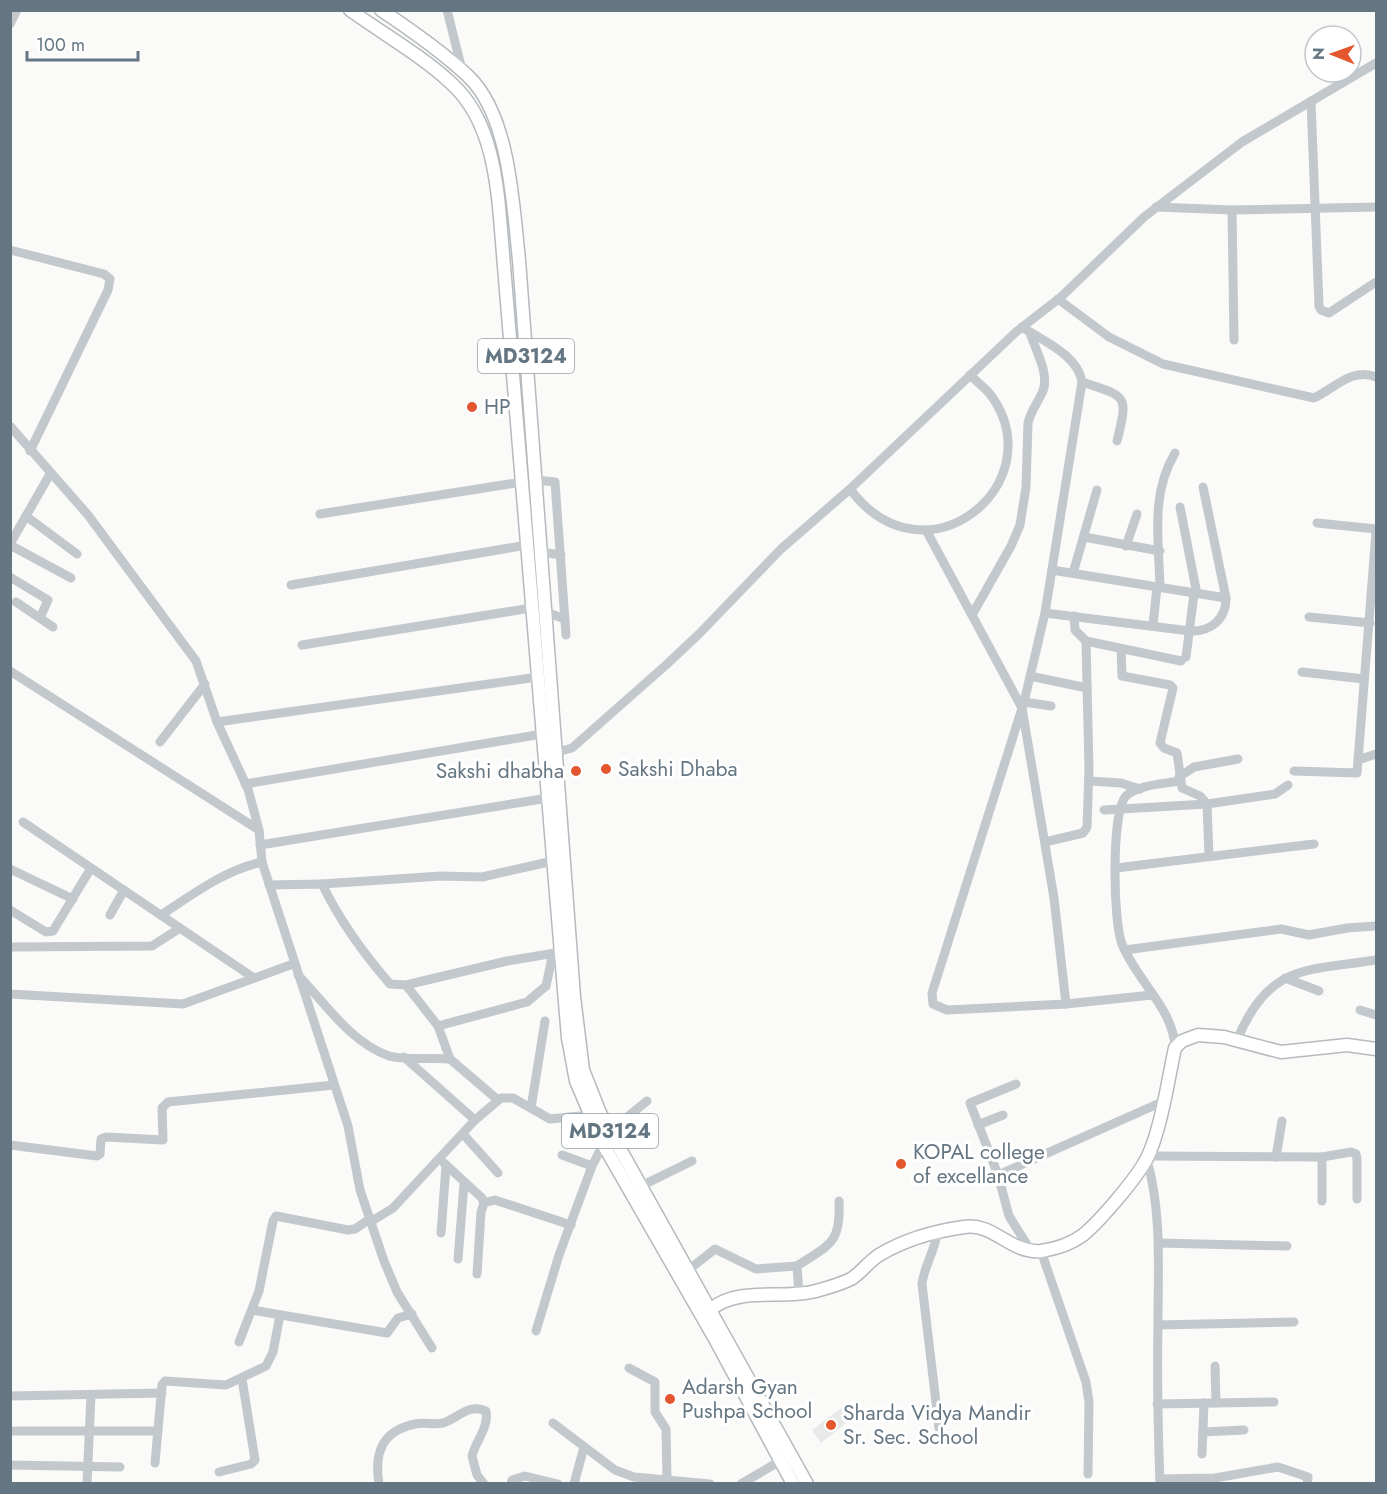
<svg xmlns="http://www.w3.org/2000/svg" width="1387" height="1494" viewBox="0 0 1387 1494" font-family="Jost,sans-serif">
  <rect width="100%" height="100%" fill="#fafaf8"/>
  <path fill="#e8e9e9" d="M841 1408 850 1420 821 1443 812 1430Z"/>
  <g fill="none" stroke-linecap="round" stroke-linejoin="round">
    <defs>
      <g id="major">
        <path d="M350 10C382 33 422 56 451 83 497 124 498 197 503 254L568 1038 576 1081 603 1144 715 1339 793 1484"/>
        <path d="M381 10C411 30 443 52 469 77 510 117 513 206 519 260L574 997 583 1070 600 1113 807 1484"/>
        <path d="M711 1309C740 1286 782 1300 816 1291 827 1288 841 1284 851 1279 861 1273 868 1262 879 1255 904 1240 935 1231 964 1227 993 1222 1011 1254 1041 1251 1055 1249 1071 1244 1083 1235 1100 1221 1137 1178 1147 1158 1161 1130 1168 1080 1175 1048L1182 1041 1198 1035 1224 1037 1281 1052 1347 1045 1376 1049"/>
      </g>
    </defs>
    <use href="#major" stroke="#b5babe" stroke-width="15"/>
    <g stroke="#c3c8cc" stroke-width="9">
      <path d="M447 10 462 70"/>
      <path d="M10 24 17 10"/>
      <path d="M1311 101 1319 306 1321 310 1329 313 1376 282"/>
      <path d="M1156 207 1232 210 1376 207"/>
      <path d="M1232 210 1234 340"/>
      <path d="M10 250 104 274 110 279 108 290 30 451"/>
      <path d="M1058 299 1109 337 1163 364 1314 398C1335 388 1353 367 1376 377"/>
      <path d="M1022 327C1043 341 1078 355 1082 382L1045 613 1024 702 932 993 933 1004 947 1010 1066 1004 1152 995"/>
      <path d="M1082 382C1126 397 1129 393 1117 441"/>
      <path d="M10 426 88 515 196 661 217 722 248 789 259 830 262 862 348 1126 360 1190 384 1261 397 1292 432 1348"/>
      <path d="M536 480 555 482 566 635"/>
      <path d="M850 489C925 590 1056 483 990 394 984 387 976 381 970 375"/>
      <path d="M1180 507 1197 594"/>
      <path d="M320 514 522 482"/>
      <path d="M26 516 77 554"/>
      <path d="M1317 523 1376 529"/>
      <path d="M926 530 1022 708 1054 898 1066 1004"/>
      <path d="M1084 537 1160 551"/>
      <path d="M10 544 50 474"/>
      <path d="M10 545 71 578"/>
      <path d="M1126 546 1137 514"/>
      <path d="M541 552 561 555"/>
      <path d="M1052 570 1226 598"/>
      <path d="M1073 573 1097 490"/>
      <path d="M10 577 48 600 40 618"/>
      <path d="M291 585 527 545"/>
      <path d="M1160 588C1159 540 1150 495 1175 453"/>
      <path d="M16 602 53 627"/>
      <path d="M546 612 565 619"/>
      <path d="M1045 613 1190 631C1210 632 1226 620 1226 598L1203 487"/>
      <path d="M972 615 1011 546 1020 525 1026 487 1028 423C1031 410 1037 404 1042 393 1051 376 1035 349 1030 333"/>
      <path d="M1074 616 1075 630 1086 641 1181 661"/>
      <path d="M1309 617 1370 623"/>
      <path d="M1153 625 1157 587"/>
      <path d="M302 645 531 608"/>
      <path d="M1121 649 1122 676 1170 685 1173 688 1160 743 1164 748 1177 753 1182 788 1200 796 1207 804 1209 856"/>
      <path d="M1186 657 1194 594"/>
      <path d="M10 671 259 830"/>
      <path d="M1302 672 1364 679"/>
      <path d="M1030 676 1087 688"/>
      <path d="M1024 702 1051 706"/>
      <path d="M217 722 538 677"/>
      <path d="M160 742 205 684"/>
      <path d="M550 754 572 748 666 665 699 634 781 549 850 489 1016 332 1061 297 1144 217 1242 142 1376 63"/>
      <path d="M1358 760 1376 754"/>
      <path d="M1294 771 1357 773 1376 532"/>
      <path d="M1179 777 1194 767 1238 759"/>
      <path d="M1089 781 1121 783 1140 789"/>
      <path d="M245 784 542 734"/>
      <path d="M1104 810 1207 804 1275 794 1288 785"/>
      <path d="M23 822 254 978"/>
      <path d="M1045 842 1083 833 1087 827 1089 768 1086 641"/>
      <path d="M260 845 548 798"/>
      <path d="M1116 868 1314 844"/>
      <path d="M10 869 73 899"/>
      <path d="M322 884 441 876 482 877 553 861"/>
      <path d="M269 885 322 884C340 921 363 953 390 984L406 985 438 1026 450 1059 498 1100"/>
      <path d="M10 910 46 932 53 931 91 868"/>
      <path d="M110 915 124 890"/>
      <path d="M161 915C195 893 223 871 262 862"/>
      <path d="M10 947 152 946 180 928"/>
      <path d="M1125 950 1281 929 1309 935 1347 928 1376 926"/>
      <path d="M298 975C325 1003 351 1043 389 1056 406 1061 431 1057 450 1059"/>
      <path d="M1285 978 1319 991"/>
      <path d="M406 985 507 961 561 952"/>
      <path d="M10 994 183 1004 293 964"/>
      <path d="M1360 1010 1376 1015"/>
      <path d="M438 1026 527 1002 546 986 553 953"/>
      <path d="M1237 1040C1269 963 1307 971 1376 960"/>
      <path d="M1175 1048C1174 1009 1136 980 1122 944 1113 922 1111 812 1126 796 1137 785 1164 784 1179 781"/>
      <path d="M404 1057 475 1120"/>
      <path d="M1016 1084 970 1103 998 1175 1009 1216 1031 1251"/>
      <path d="M531 1108 545 1021"/>
      <path d="M978 1125 1003 1115"/>
      <path d="M463 1134 498 1173"/>
      <path d="M10 1145 97 1156 100 1154 101 1139 106 1137 163 1140 162 1108 168 1102 334 1085"/>
      <path d="M562 1155 592 1166"/>
      <path d="M1148 1156 1322 1157 1351 1152 1356 1154 1357 1159V1199"/>
      <path d="M1276 1157 1282 1121"/>
      <path d="M1147 1160C1162 1213 1158 1268 1158 1323 1157 1377 1158 1430 1160 1484"/>
      <path d="M444 1163 482 1198 484 1203"/>
      <path d="M998 1175 1162 1102"/>
      <path d="M639 1187 692 1161"/>
      <path d="M1322 1201V1157"/>
      <path d="M372 1221 393 1208 475 1120 501 1098H513L550 1119 590 1115"/>
      <path d="M441 1233 446 1166"/>
      <path d="M937 1233C935 1251 924 1266 922 1284L939 1428"/>
      <path d="M1159 1243 1287 1246"/>
      <path d="M1041 1251 1086 1382 1089 1402 1088 1474"/>
      <path d="M458 1259 464 1184"/>
      <path d="M687 1271 715 1249 756 1269 797 1266"/>
      <path d="M477 1274 481 1212 484 1203 495 1200 571 1225"/>
      <path d="M799 1293 797 1266C830 1244 841 1244 839 1201"/>
      <path d="M252 1310 387 1333 398 1318 412 1314"/>
      <path d="M1158 1325 1294 1322"/>
      <path d="M536 1331 559 1255 592 1166 610 1131 647 1101"/>
      <path d="M239 1342 259 1291 273 1221 276 1216 348 1230 355 1229 371 1218"/>
      <path d="M1215 1366 1216 1403"/>
      <path d="M629 1368 655 1382V1412L666 1429 667 1479"/>
      <path d="M10 1396 162 1393"/>
      <path d="M1157 1404 1274 1402"/>
      <path d="M553 1423 615 1470 634 1477 710 1484"/>
      <path d="M10 1431H158"/>
      <path d="M1203 1432 1244 1430"/>
      <path d="M1202 1454 1204 1403"/>
      <path d="M155 1463 162 1385 165 1381 226 1385 266 1366 273 1352 280 1315"/>
      <path d="M10 1465 120 1467"/>
      <path d="M219 1472 251 1464 255 1460 242 1379"/>
      <path d="M1160 1479 1215 1478 1278 1467 1308 1477 1307 1484"/>
      <path d="M87 1484 91 1395"/>
      <path d="M379 1484C374 1454 381 1431 415 1424 424 1422 434 1425 443 1423 458 1418 469 1403 486 1411 489 1428 476 1440 472 1456L477 1475 484 1484"/>
      <path d="M511 1484 512 1480 525 1476 558 1484"/>
      <path d="M574 1484 584 1447"/>
      <path d="M741 1484 780 1461"/>
    </g>
    <use href="#major" stroke="#fff" stroke-width="12"/>
  </g>
  <g fill="#e4572e" stroke="#fff" stroke-width="2">
    <circle cx="472" cy="407" r="6"/>
    <circle cx="606" cy="769" r="6"/>
    <circle cx="576" cy="771" r="6"/>
    <circle cx="901" cy="1164" r="6"/>
    <circle cx="670" cy="1399" r="6"/>
    <circle cx="831" cy="1425" r="6"/>
  </g>
  <g text-anchor="middle" stroke-width="6" stroke-linejoin="round" paint-order="stroke">
    <g fill="#fff" stroke="#939fa8" stroke-width="1.5">
      <rect x="478" y="339" width="96" height="34" rx="4.5"/>
      <rect x="562" y="1114" width="96" height="34" rx="4.5"/>
    </g>
    <g font-size="20" font-weight="bold" fill="#657683">
      <text x="526" y="363">MD3124</text>
      <text x="610" y="1138">MD3124</text>
    </g>
    <g font-size="21" fill="#657683" stroke="#fff" text-anchor="start">
      <text x="484" y="414">HP</text>
      <text x="618" y="776">Sakshi Dhaba</text>
      <text x="564" y="778" text-anchor="end">Sakshi dhabha</text>
      <text x="913" y="1159">KOPAL college<tspan x="913" dy="24">of excellance</tspan></text>
      <text x="682" y="1394">Adarsh Gyan<tspan x="682" dy="24">Pushpa School</tspan></text>
      <text x="843" y="1420">Sharda Vidya Mandir<tspan x="843" dy="24">Sr. Sec. School</tspan></text>
    </g>
  </g>
  <rect width="1387" height="1494" fill="none" stroke="#657683" stroke-width="24"/>
  <g transform="translate(1333 54) rotate(271)"><circle r="28" fill="#ffffff" stroke="#c1c8cd" stroke-width="1.5"/>
  <path d="M0-4.5L10 22L0 15L-10 22Z" fill="#e4572e"/>
  <text y="-9" font-size="16" font-weight="bold" text-anchor="middle" fill="#657683">N</text>
  </g>
  <path d="M27 51v9h111v-9" fill="none" stroke="#657683" stroke-width="3"/>
  <text x="36" y="51" font-size="18" fill="#657683" stroke="#ffffff" stroke-width="4.5" paint-order="stroke">100 m</text>
</svg>
